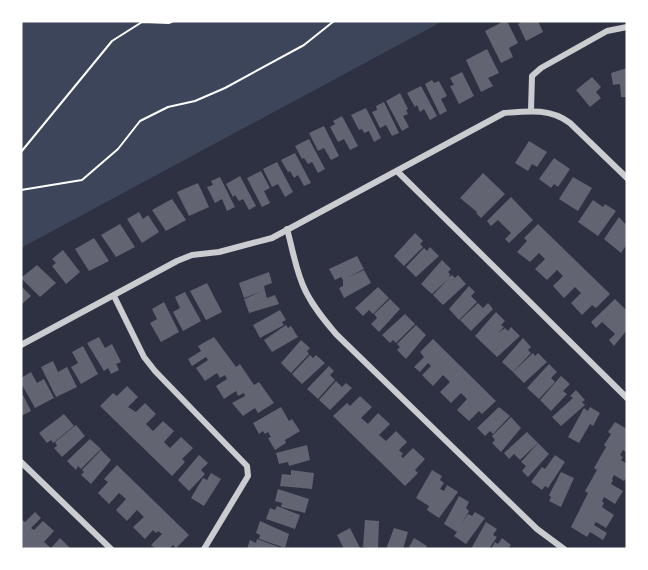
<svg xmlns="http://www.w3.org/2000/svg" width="648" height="570" viewBox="0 0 648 570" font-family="Spectral,serif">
  <rect width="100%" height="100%" fill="#2d3142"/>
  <path fill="#3c4559" d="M21 21H443L21 248Z"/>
  <g fill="#626471">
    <path d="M504 21H507L518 43 509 48 513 57 501 63 485 31Z"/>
    <path d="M523 21H538L543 32 526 41 518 24Z"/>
    <path d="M487 49 499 73 488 78 493 86 481 92 466 60Z"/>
    <path d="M627 68V97H621L620 84 613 85 611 73Z"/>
    <path d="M462 72 474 96 459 104 450 86 454 85 450 78Z"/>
    <path d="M592 77 601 87 596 92 601 98 590 107 576 90Z"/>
    <path d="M432 80 434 83 439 81 447 96 441 99 447 111 440 115 425 84Z"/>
    <path d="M421 86 437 116 430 120 424 109 420 112 417 105 415 107 407 93Z"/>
    <path d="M400 93 408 109 406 110 408 114 403 116 409 127 402 131 386 101Z"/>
    <path d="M384 102 399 133 392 136 386 125 380 128 372 112 377 110 376 106Z"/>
    <path d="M366 108 381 138 374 142 369 131 364 133 362 129 359 130 351 115Z"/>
    <path d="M342 116 358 146 350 150 344 139 338 142 330 127 335 124 333 121Z"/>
    <path d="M324 126 339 156 331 160 324 148 318 151 309 133Z"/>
    <path d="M309 139 325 169 318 173 312 162 308 164 304 158 302 159 295 146Z"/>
    <path d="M529 141 547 152 537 167 532 164 528 171 515 163Z"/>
    <path d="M295 153 311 183 304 186 298 175 294 178 290 171 288 172 281 160Z"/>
    <path d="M554 158 570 169 558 187 554 184 551 188 539 179Z"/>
    <path d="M277 162 293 192 285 197 278 184 272 187 263 169Z"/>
    <path d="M261 171 270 188 264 191 270 203 262 207 247 178Z"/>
    <path d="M483 173 505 194 481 218 476 213 477 212 460 198Z"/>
    <path d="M240 176 256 206 249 210 243 199 239 201 235 195 233 197 226 184Z"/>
    <path d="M220 177 235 207 227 211 222 199 215 203 207 187 213 185 211 181Z"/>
    <path d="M573 177 592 188 578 211 559 199Z"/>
    <path d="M198 183 209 207 189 216 177 192Z"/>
    <path d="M511 197 533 220 509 243 505 239 511 233 498 220 491 226 487 221Z"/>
    <path d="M172 199 186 220 166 231 152 210Z"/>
    <path d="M593 200 603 207 605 204 616 211 598 236 578 222Z"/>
    <path d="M139 212 143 219 148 215 159 232 142 243 127 219Z"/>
    <path d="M619 217 627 226V244L621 253 604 239Z"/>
    <path d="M120 224 135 247 116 257 101 235Z"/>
    <path d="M538 224 610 294 596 308 592 305 582 315 571 303 581 293 575 287 564 298 553 286 563 276 557 270 547 280 535 269 545 259 539 253 530 262 517 252 527 241 524 238Z"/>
    <path d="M415 233 423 241 420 244 423 247 404 266 394 256Z"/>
    <path d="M94 238 109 261 89 271 75 249Z"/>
    <path d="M430 247 439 256 416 277 406 267 424 248 427 251Z"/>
    <path d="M63 250 80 272 66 284 52 266 56 263 52 259Z"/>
    <path d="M357 256 364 269 346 278 364 270 371 283 344 298 339 288 343 286V280L341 277 335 280 329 269Z"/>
    <path d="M442 260 451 269 448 272 450 274 449 277 452 275 455 278 458 275 466 284 443 305 433 295 448 279 432 294 421 284Z"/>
    <path d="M37 265 56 283 40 297 21 278Z"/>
    <path d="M269 272 272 283 264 286 265 291 267 298 275 295 279 304 249 313 244 299 260 292 244 298 239 283Z"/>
    <path d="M207 283 222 312 206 320 190 291Z"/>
    <path d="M21 286 31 296 21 305Z"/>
    <path d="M469 286 475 292 471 296 477 302 459 320 449 309Z"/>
    <path d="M378 287 389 298 373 314 369 310 363 316 355 308Z"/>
    <path d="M185 292 201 321 183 331 173 312 180 308 175 297Z"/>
    <path d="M390 299 400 309 379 332 371 324 377 318 374 314Z"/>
    <path d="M615 299 627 311V330L614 346 609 340 615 334 602 322 596 328 591 322Z"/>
    <path d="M164 302 179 332 161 342 150 323 157 319 152 309Z"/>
    <path d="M478 303 483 308 488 303 493 309 471 331 460 320Z"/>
    <path d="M280 310 286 320 282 322 284 325 260 338 253 325Z"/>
    <path d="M496 312 505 321 501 325 504 327 498 333 505 328 508 331 511 327 520 336 497 357 475 336Z"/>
    <path d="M405 314 415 324 396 343 393 340 390 343 382 335Z"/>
    <path d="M286 325 288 328 291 326 298 337 272 352 264 340Z"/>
    <path d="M416 325 426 335 406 359 397 350 400 347 397 344Z"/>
    <path d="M99 337 105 348 112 344 121 362 116 364 119 370 111 374 108 368 104 371 87 343Z"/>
    <path d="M214 337 236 367 240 364 254 385 259 382 274 403 258 413 255 408 243 416 232 403 245 396 244 393 238 396 236 391 224 399 216 386 227 379 225 375 220 378 217 373 205 381 196 368 208 360 206 357 192 366 188 359 201 351 198 346Z"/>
    <path d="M523 338 531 347 528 350 531 353 513 372 502 362Z"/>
    <path d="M433 339 496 401 482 414 479 411 469 421 457 410 467 399 461 393 451 403 440 392 450 382 443 375 433 386 422 375 431 366 428 363 420 372 414 367 424 357 420 352Z"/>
    <path d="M301 340 310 348 307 351 309 354 291 373 281 363Z"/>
    <path d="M83 346 98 374 81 384 71 367 78 363 72 352Z"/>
    <path d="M533 353 535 356 538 353 547 362 524 383 513 372Z"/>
    <path d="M310 355 313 358 316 355 325 363 302 384 292 374Z"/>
    <path d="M53 361 58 372 67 367 77 387 56 397 41 367Z"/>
    <path d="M549 364 557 372 551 378 555 382 539 399 527 388Z"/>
    <path d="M329 366 334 371 330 375 335 380 318 399 307 389Z"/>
    <path d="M31 372 37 383 44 379 54 398 35 408 21 383V378Z"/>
    <path d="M561 376 570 384 563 391 567 394 551 411 540 400Z"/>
    <path d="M336 381 342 387 346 383 352 388 330 410 319 400Z"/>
    <path d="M127 386 138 397 128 407 136 412 145 403 156 414 146 424 153 431 163 421 174 431 164 442 170 448 181 437 193 448 182 459 185 462 172 476 100 406 113 393 117 396Z"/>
    <path d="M576 390 585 400 582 402 585 405 561 426 552 417 573 398 570 396Z"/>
    <path d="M21 391 31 411 21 416Z"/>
    <path d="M360 396 372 407 361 418 368 424 378 413 390 424 379 435 386 441 396 431 407 442 399 450 403 454 401 456 403 458 413 448 425 459 415 470 418 473 405 486 333 416 347 403 350 406Z"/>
    <path d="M281 407 289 421 292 419 300 431 285 440 286 443 275 450 268 438 271 437 268 432 265 434 263 431 259 434 253 423Z"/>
    <path d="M499 407 510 416 493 434 490 431 485 436 477 428Z"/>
    <path d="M590 407 600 413 593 426 590 424 579 443 568 437 584 408 588 411Z"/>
    <path d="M64 414 74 426 53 443 51 440 47 443 39 433Z"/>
    <path d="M511 417 521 428 501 452 492 443 495 440 492 436Z"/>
    <path d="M615 422 627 429V453L623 450 620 455 623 457 621 460 627 464V477L624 481 614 475 612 479 613 480 611 484 623 491 615 504 604 497 602 501 604 503 602 507 614 515 606 528 596 522 594 525 607 533 603 540 590 532 587 537 571 527 588 493 585 491 597 470 594 468 606 447 604 445 611 434 608 432Z"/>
    <path d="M76 425 85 436 62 457 54 448 57 446 55 442Z"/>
    <path d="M527 432 538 443 520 460 514 454 509 459 504 453Z"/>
    <path d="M90 439 101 449 81 469 78 466 76 470 67 461Z"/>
    <path d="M538 443 549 454 528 477 522 471 526 466 521 462Z"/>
    <path d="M307 445 310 460 289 466 288 462 279 464 276 453Z"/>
    <path d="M101 450 111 460 91 484 81 475 84 472 82 470Z"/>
    <path d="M199 455 208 463 201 470 205 474 189 491 178 480Z"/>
    <path d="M555 455 565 462 548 488 545 486 542 490 531 482 542 467 545 469Z"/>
    <path d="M117 465 189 535 176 548 173 545 169 549H156L151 545 162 534 158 531 156 533 153 530 145 539 133 527 144 517 137 510 127 521 116 510 126 499 119 493 109 504 98 493 108 482 104 479Z"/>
    <path d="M291 470 314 473 312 489 280 486 282 474 291 475Z"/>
    <path d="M432 470 442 476 440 480 444 483 440 489 444 491 447 485 458 492 439 518 427 510 429 506 416 498Z"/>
    <path d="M561 472 574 478 561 507 549 501 551 497 549 495Z"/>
    <path d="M211 473 221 479 204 506 191 498 203 478 207 480Z"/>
    <path d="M278 489 309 499 305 513 281 507 282 503 275 501Z"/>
    <path d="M459 496 469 502 466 508 469 511 462 523 468 514 472 516 475 512 485 518 466 544 454 536 457 532 444 524Z"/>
    <path d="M277 506 300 515 295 529 266 519 270 508 275 510Z"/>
    <path d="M35 512 41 518 31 528 34 530 43 521 54 531 44 542 51 548 60 538 71 549H25L21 546V519L25 522Z"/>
    <path d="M365 520 379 521 378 549 363 547Z"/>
    <path d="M260 521 289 534 285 548 259 539 260 535 256 533Z"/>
    <path d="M486 522 497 529 493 535 497 537 489 549H471Z"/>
    <path d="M350 528 360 548 359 549H344L337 535Z"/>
    <path d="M394 528 408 532 403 549H386Z"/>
    <path d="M414 538 427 546 425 549H408Z"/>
    <path d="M502 538 511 545 508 549H491L495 542 498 544Z"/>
    <path d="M257 539 284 549H247L250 540 256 543Z"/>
  </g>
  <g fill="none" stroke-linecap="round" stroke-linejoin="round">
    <g stroke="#fff" stroke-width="2">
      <path d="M21 152 112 41 142 22 169 23 173 21"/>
      <path d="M21 190 82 180 118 149 140 121 168 107 195 101 225 88 304 45 334 21"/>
    </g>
    <g stroke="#caccd0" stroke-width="6">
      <path d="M531 110 532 76 541 68 607 31 627 27"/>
      <path d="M398 172 627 398"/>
      <path d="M287 229C293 250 296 273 306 292 314 308 325 321 336 334L537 529 564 549"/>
      <path d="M114 296 144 357 155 371 247 466 248 476 204 549"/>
      <path d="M21 345 177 261 192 255 219 252 272 238 504 113C528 111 550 108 570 123L627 178"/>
      <path d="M21 462 111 549"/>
    </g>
  </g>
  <rect width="648" height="570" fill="none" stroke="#ffffff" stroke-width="45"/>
</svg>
